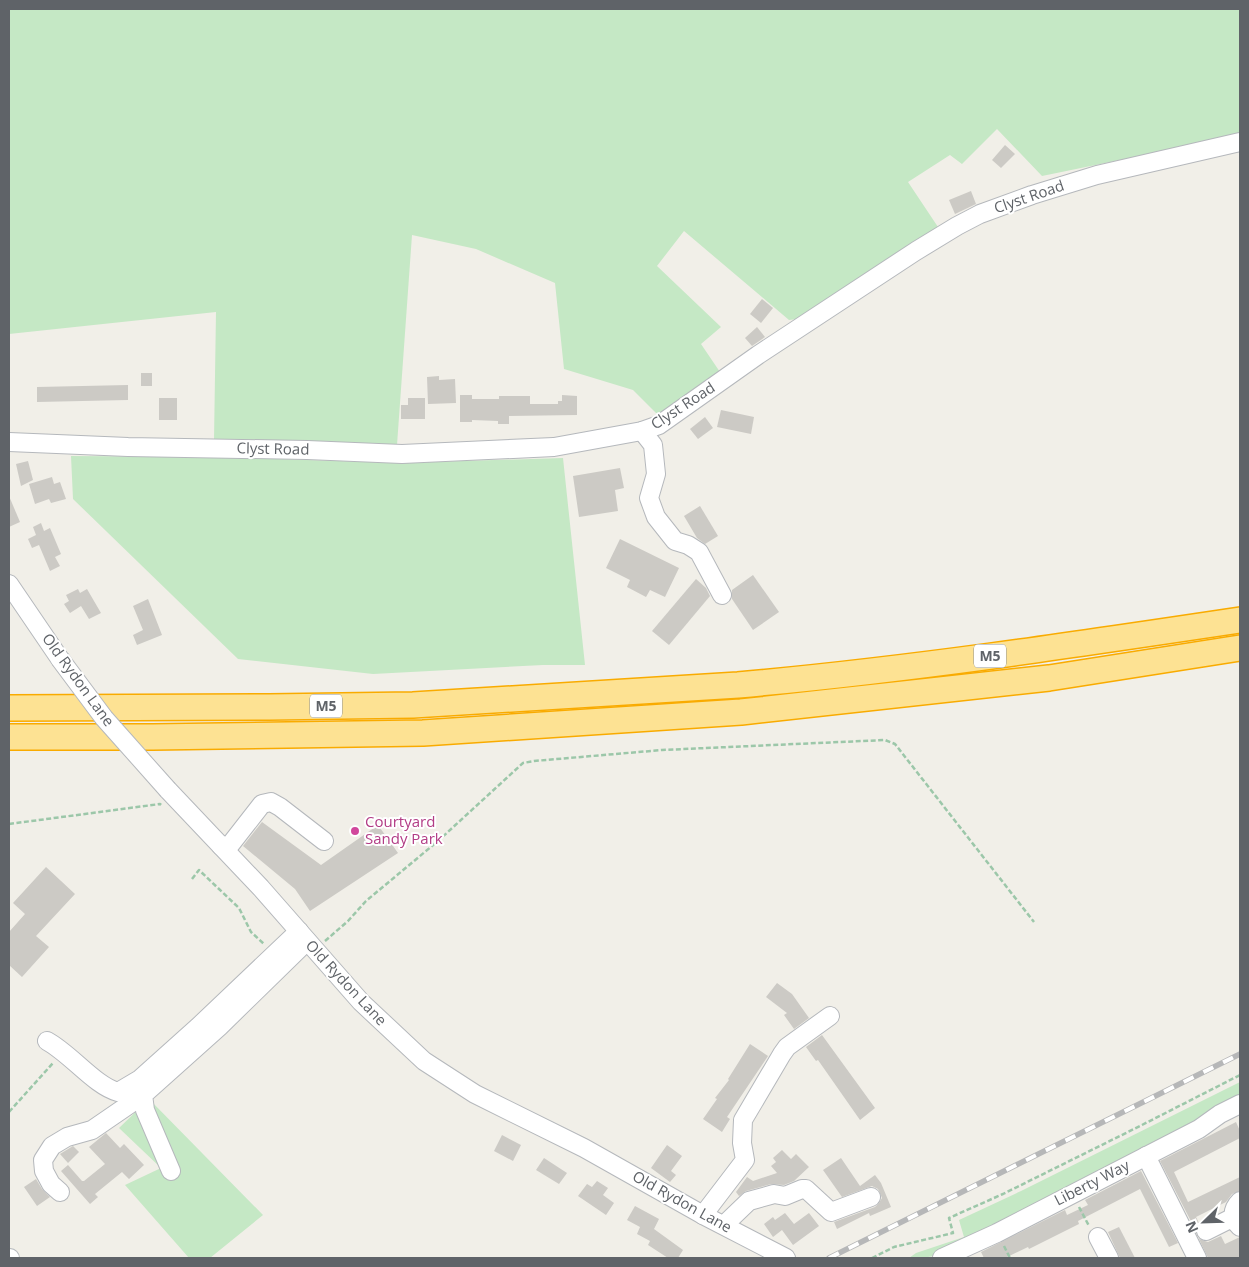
<svg xmlns="http://www.w3.org/2000/svg" width="1249" height="1267" viewBox="0 0 1249 1267" font-family="'Open Sans',sans-serif">
  <rect width="100%" height="100%" fill="#f1efe8"/>
  <g fill="#c5e8c5">
    <path d="M9 9H1240V133L1154 153 1042 176 997 129 962 164 950 155 908 182 938 227 797 319 789 320 684 231 657 266 721 327 701 344 722 375 659 416 633 390 564 369 555 283 476 249 412 235 397 445 214 440 216 312 9 334Z"/>
    <path d="M71 456 214 457 399 463 563 458 585 665H543L373 674 238 659 73 499Z"/>
    <path d="M1240 1082V1099L1005 1223 934 1256 922 1258H909L916 1253 964 1237 959 1220 1021 1191Z"/>
    <path d="M149 1099 263 1215 210 1258H189L125 1185 161 1168 119 1128Z"/>
  </g>
  <g fill="#cccac5">
    <path d="M1005 145 1015 154 1001 168 992 160Z"/>
    <path d="M971 191 976 204 955 214 949 200Z"/>
    <path d="M762 299 773 308 761 323 750 314Z"/>
    <path d="M757 327 765 337 752 346 745 338Z"/>
    <rect x="141" y="373" width="11" height="13"/>
    <path d="M439 376V380L455 379 456 403 428 404 427 377Z"/>
    <path d="M128 385V400L37 402V387Z"/>
    <path d="M460 395H472V399H499V396H530V404H558V401H562V395L577 396V415L509 416V424H498V421L472 420V422H460Z"/>
    <rect x="159" y="398" width="18" height="22"/>
    <path d="M408 398H425V419H401V405H408Z"/>
    <path d="M721 410 754 417 751 434 717 427Z"/>
    <path d="M705 417 713 428 698 439 690 429Z"/>
    <path d="M28 461 33 480 21 486 16 464Z"/>
    <path d="M620 468 624 488 615 490 618 511 579 517 573 476Z"/>
    <path d="M52 477 54 484 60 482 66 499 51 503 49 499 35 504 29 484Z"/>
    <path d="M9 496 20 522 9 527Z"/>
    <path d="M700 506 718 536 705 544 697 538 684 516Z"/>
    <path d="M41 523 44 531 50 528 61 554 55 557 60 566 50 571 39 545 32 548 28 539 36 535 33 527Z"/>
    <path d="M620 539 679 568 665 597 650 590 646 597 627 587 630 580 606 568Z"/>
    <path d="M753 575 779 612 753 630 732 599V590Z"/>
    <path d="M696 579 706 588 710 596 669 645 652 631Z"/>
    <path d="M78 589 80 593 87 589 101 613 89 619 81 606 70 613 64 604 69 601 66 595Z"/>
    <path d="M148 599 162 635 137 645 133 635 143 630 133 606Z"/>
    <path d="M262 822 321 865 378 825 398 853 310 911 295 889 243 846Z"/>
    <path d="M46 867 75 894 36 936 49 947 22 977 9 965V932L25 914 13 903Z"/>
    <path d="M777 983 792 994 809 1018 794 1029 784 1015 787 1013 766 997Z"/>
    <path d="M822 1035 875 1108 860 1120 818 1060 816 1061 806 1047Z"/>
    <path d="M750 1044 768 1056 727 1117 730 1119 722 1132 703 1119 717 1099 715 1098 729 1080 728 1079Z"/>
    <path d="M1236 1122 1240 1131V1138L1174 1172 1188 1202 1240 1177V1191L1232 1194 1226 1202 1196 1217 1199 1223 1196 1231 1160 1161Z"/>
    <path d="M106 1133 120 1148 124 1144 144 1165 129 1179 122 1172 95 1194 98 1197 90 1204 61 1171 68 1165 82 1181H84L105 1164 89 1147Z"/>
    <path d="M502 1135 521 1145 513 1161 494 1151Z"/>
    <path d="M667 1145 682 1156 671 1171 676 1175 670 1182 651 1168Z"/>
    <path d="M73 1146 79 1152 68 1163 60 1154Z"/>
    <path d="M782 1150 791 1159 796 1154 809 1167 794 1181 784 1185 771 1184 746 1191 739 1196 736 1192 747 1177 753 1181 777 1173 771 1166 776 1162 773 1158Z"/>
    <path d="M544 1158 567 1173 559 1184 536 1170Z"/>
    <path d="M841 1158 860 1186 875 1175 881 1183 891 1207 870 1216 869 1213 837 1229 834 1222 875 1207 879 1203 882 1198 878 1189 872 1186 842 1197 823 1170Z"/>
    <path d="M1141 1171 1178 1243 1169 1247 1140 1189 1078 1221 1079 1224 1029 1249 1028 1247 1005 1258H984L981 1252 1065 1210 1067 1215 1088 1205 1085 1200Z"/>
    <path d="M36 1179 42 1189 50 1197 37 1206 24 1187Z"/>
    <path d="M597 1181 608 1188 603 1195 614 1203 606 1215 578 1196 587 1184 592 1187Z"/>
    <path d="M635 1206 659 1219 654 1229 683 1250 678 1258H668L648 1245 650 1241 637 1234 640 1227 627 1220Z"/>
    <path d="M785 1213 794 1224 809 1213 819 1226 793 1245 782 1230 773 1237 764 1224 773 1217 775 1220Z"/>
    <path d="M1119 1227 1135 1258H1120L1108 1232Z"/>
    <path d="M1221 1236 1225 1244 1240 1237V1257L1237 1258H1208L1199 1239 1208 1242Z"/>
  </g>
  <g fill="none" stroke-linecap="round" stroke-linejoin="round">
    <defs>
      <g id="minor">
        <path d="M642 431 653 445 656 474 649 498 656 517 675 541 688 545 699 552 722 595"/>
        <path d="M9 442 128 447 307 450 402 454 554 447 642 431 659 425 758 355 916 251 957 226 980 214 1032 195 1097 175 1240 142"/>
        <path d="M9 584 60 659"/>
        <path d="M168 790 261 888 361 1002 424 1061 475 1094 584 1148 703 1215 786 1258"/>
        <path d="M221 846 230 845 262 804 271 802 280 807 324 841"/>
        <path d="M47 1041C71 1054 95 1086 118 1092L140 1079 198 1027 299 931"/>
        <path d="M1146 1156 1197 1258"/>
        <path d="M171 1171 145 1110 143 1095 219 1027 307 941"/>
        <path d="M60 1192 51 1184 44 1171 43 1160 52 1146 67 1137 92 1130 143 1095"/>
        <path d="M1240 1201C1231 1210 1232 1219 1240 1227"/>
        <path d="M703 1215 745 1160 742 1143 743 1120 782 1054 787 1047 830 1016"/>
        <path d="M724 1225 749 1201 774 1194 785 1196 802 1189H806L831 1212 871 1197"/>
        <path d="M1206 1231 1234 1217"/>
        <path d="M1098 1237 1109 1258"/>
        <path d="M9 1258H10"/>
        <path d="M942 1258 997 1233 1199 1129 1220 1114 1240 1104"/>
      </g>
      <g id="highway">
        <path d="M9 708 269 707 413 705 738 685C906 670 1073 645 1240 620"/>
        <path d="M9 737H153L423 733 741 712 1049 678 1240 648"/>
      </g>
    </defs>
    <use href="#minor" stroke="#b5b8bc" stroke-width="20"/>
    <use href="#highway" stroke="#f9ab00" stroke-width="28"/>
    <g stroke="#9cc7a9" stroke-width="2.5" stroke-dasharray="5 2.5" stroke-linecap="butt">
      <path d="M9 824 160 804 161 805"/>
      <path d="M192 879 199 870 239 908 251 932 264 944"/>
      <path d="M325 941 348 921 366 901 438 841 523 763 534 761 662 750 885 740 895 744 1034 922"/>
      <path d="M9 1112 53 1063"/>
      <path d="M1079 1207 1089 1226"/>
      <path d="M1004 1246 1010 1258"/>
      <path d="M872 1258 894 1247 953 1233 949 1218 1003 1194 1140 1126 1240 1075"/>
    </g>
    <use href="#minor" stroke="#fff" stroke-width="18"/>
    <use href="#highway" stroke="#fde293" stroke-width="25"/>
    <defs>
      <path id="rail" d="M829 1258 1240 1054"/>
    </defs>
    <use href="#rail" stroke="#b6b7b8" stroke-width="5.5"/>
    <use href="#rail" stroke="#fff" stroke-width="4" stroke-dasharray="11" stroke-linecap="butt"/>
    <defs>
      <path id="minor-bridge" d="M60 659 104 718 168 790"/>
    </defs>
    <use href="#minor-bridge" stroke="#b5b8bc" stroke-width="20" stroke-linecap="butt"/>
    <use href="#minor-bridge" stroke="#fff" stroke-width="18"/>
  </g>
  <circle fill="#d1479c" stroke="#fff" stroke-width="2" cx="355" cy="831" r="5"/>
  <g text-anchor="middle" stroke-width="4" stroke-linejoin="round" paint-order="stroke">
    <g fill="#fff" stroke="#8f9295" stroke-width="1">
      <rect x="974" y="644.5" width="32" height="23" rx="4"/>
      <rect x="310" y="694.5" width="32" height="23" rx="4"/>
    </g>
    <g font-size="14" font-weight="bold" fill="#5f6368">
      <text x="990" y="661">M5</text>
      <text x="326" y="711">M5</text>
    </g>
    <g font-size="15" fill="#5f6368" stroke="#fff">
      <text transform="translate(1029 197) rotate(-19)" y="5">Clyst Road</text>
      <text transform="translate(683 406) rotate(-33)" y="5">Clyst Road</text>
      <text transform="translate(273 449) rotate(1)" y="5">Clyst Road</text>
      <text transform="translate(78 680) rotate(54)" y="5">Old Rydon Lane</text>
      <text transform="translate(346 983) rotate(47)" y="5">Old Rydon Lane</text>
      <text transform="translate(1092 1183) rotate(-27)" y="5">Liberty Way</text>
      <text transform="translate(682 1202) rotate(29)" y="5">Old Rydon Lane</text>
    </g>
    <g font-size="15" fill="#b23c85" stroke="#fff" text-anchor="start">
      <text x="365" y="827">Courtyard<tspan x="365" dy="17">Sandy Park</tspan></text>
    </g>
  </g>
  <rect width="1249" height="1267" fill="none" stroke="#5f6368" stroke-width="20"/>
  <g transform="translate(1204 1222) rotate(247)" stroke="#ffffff" stroke-width="4" paint-order="stroke">
  <path d="M0-4L9 19L0 12L-9 19Z" fill="#5f6368"/>
  <text y="-8" font-size="14" font-weight="bold" text-anchor="middle" fill="#5f6368">N</text>
  </g>
</svg>
